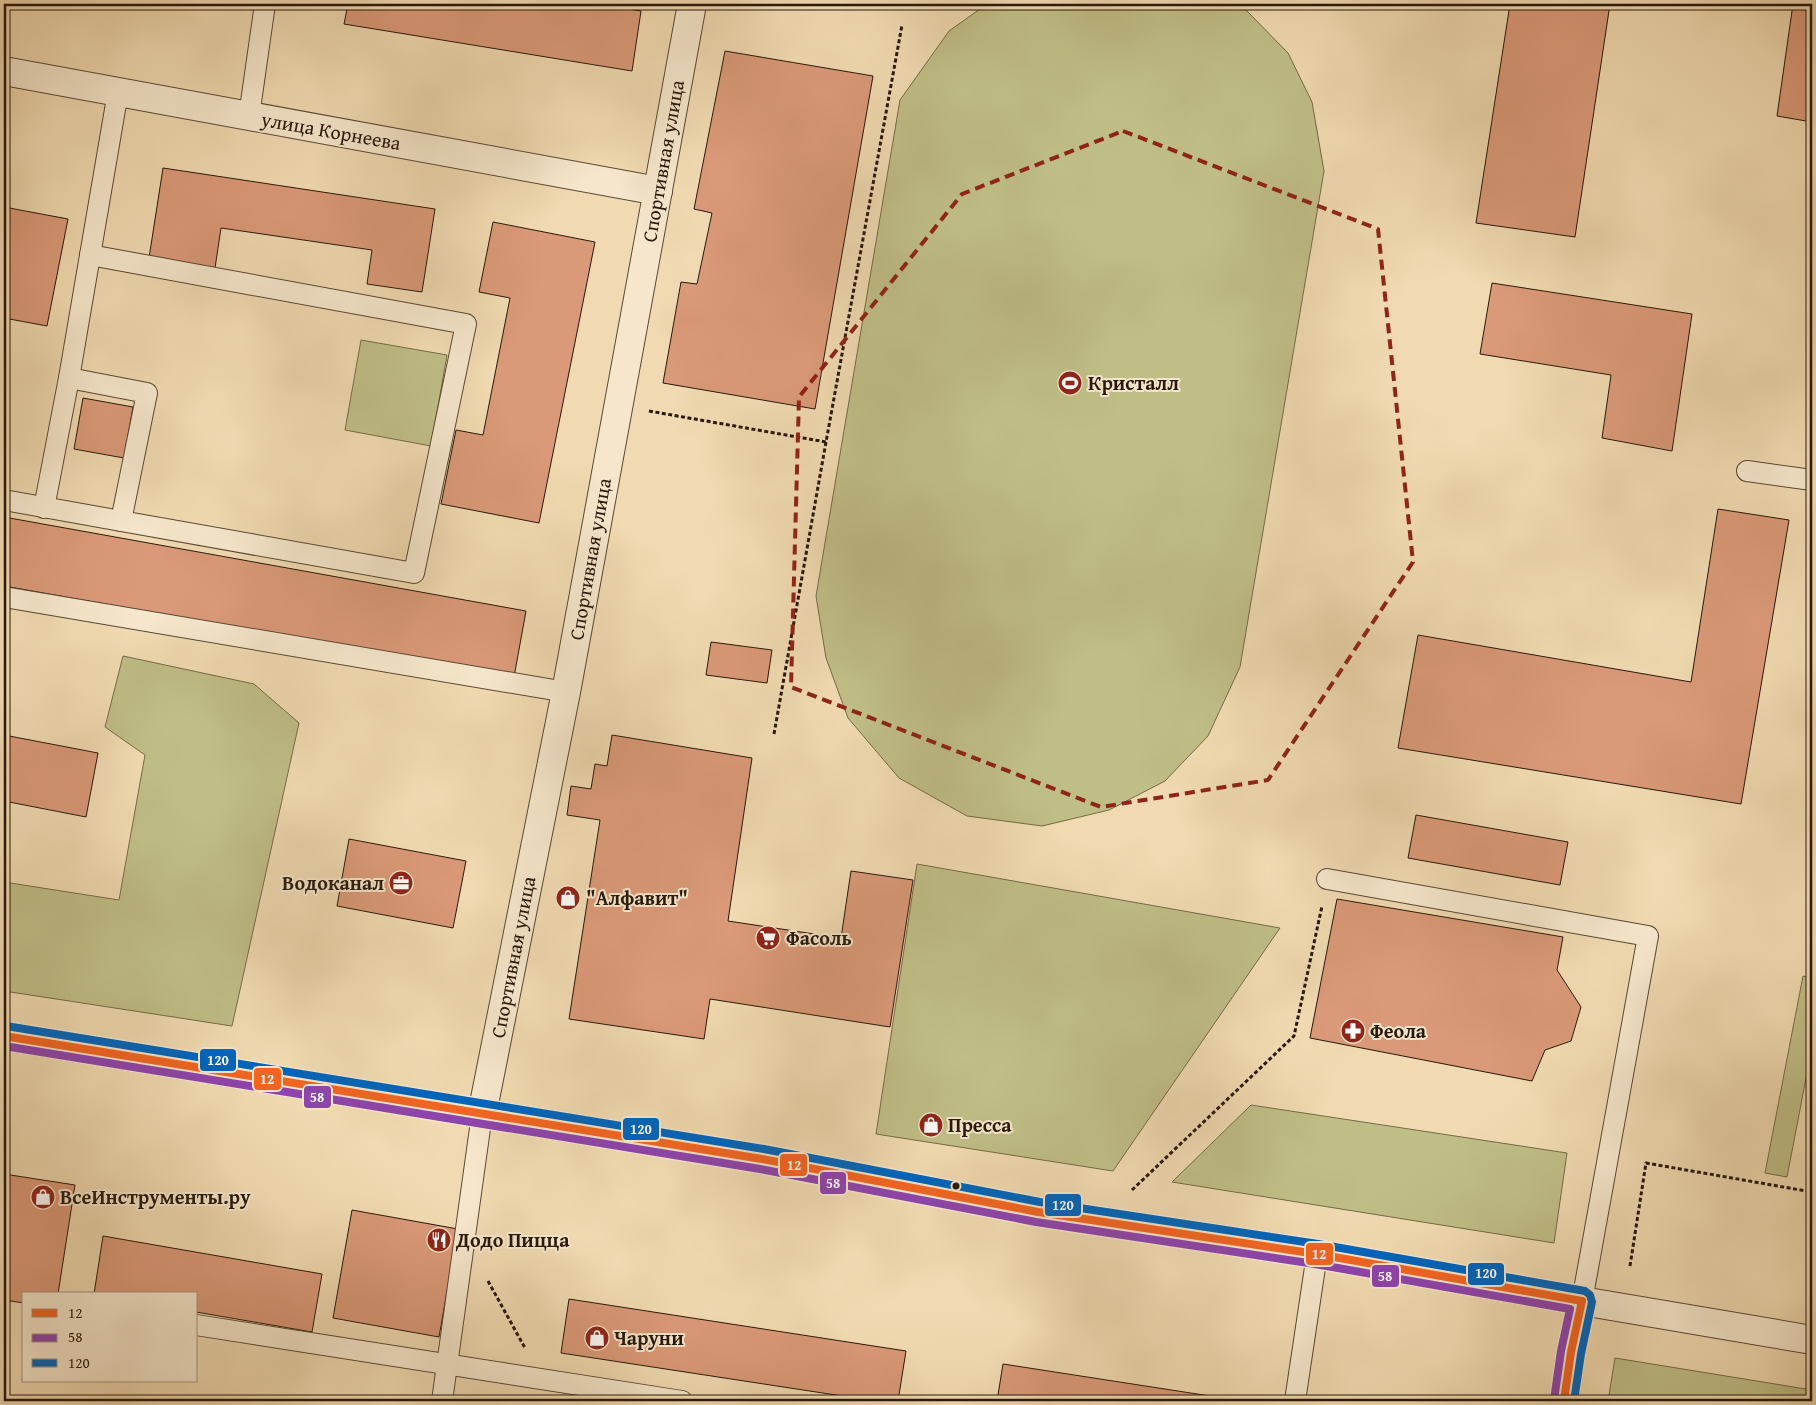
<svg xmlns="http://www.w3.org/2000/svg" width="1816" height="1405" viewBox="0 0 1816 1405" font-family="'Gentium Book Plus',serif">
  <rect width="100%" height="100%" fill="#f1dab1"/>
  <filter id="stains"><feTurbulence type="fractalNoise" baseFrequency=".004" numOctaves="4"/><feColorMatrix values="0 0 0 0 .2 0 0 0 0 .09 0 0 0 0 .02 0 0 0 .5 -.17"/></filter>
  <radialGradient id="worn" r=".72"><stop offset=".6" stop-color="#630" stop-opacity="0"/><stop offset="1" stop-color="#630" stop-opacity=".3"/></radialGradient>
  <g fill="#c0be87" stroke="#746b49">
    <path d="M987 4H1234L1247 11 1288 53 1312 102 1324 171 1240 667 1208 736 1165 781 1109 810 1042 826 967 816 899 778 848 718 826 658 816 596 900 100 949 31Z"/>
    <path d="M361 340 447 355 431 446 345 430Z"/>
    <path d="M123 656 254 684 299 723 232 1026 4 991V882L119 900 145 755 105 727Z"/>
    <path d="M917 864 1280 928 1113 1171 876 1134Z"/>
    <path d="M1803 976 1812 978V1047L1787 1177 1765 1173Z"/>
    <path d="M1251 1105 1567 1153 1554 1243 1172 1182Z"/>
    <path d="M1615 1358 1812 1390V1401H1608Z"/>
  </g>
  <g fill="#da9978" stroke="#28180b">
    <path d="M348 4H598L641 11 632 71 344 24Z"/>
    <path d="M1510 4H1610L1575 237 1476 223Z"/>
    <path d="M1793 4H1812V122L1777 116Z"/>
    <path d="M725 51 873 76 815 409 663 383 681 282 697 284 712 213 694 209Z"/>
    <path d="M163 168 435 209 422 292 367 284 372 250 221 228 215 268 149 258Z"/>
    <path d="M4 207 68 219 47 326 4 318Z"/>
    <path d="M493 222 595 242 539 523 441 504 456 430 483 435 510 298 479 292Z"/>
    <path d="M1492 283 1692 314 1672 451 1602 438 1611 375 1480 354Z"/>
    <path d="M83 398 133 407 124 458 74 449Z"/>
    <path d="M1718 509 1789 520 1741 804 1398 748 1418 635 1691 682Z"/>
    <path d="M4 517 526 611 514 677 4 586Z"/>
    <path d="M711 642 772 650 767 683 706 675Z"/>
    <path d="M4 735 98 753 86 817 4 801Z"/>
    <path d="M612 735 752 758 728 921 841 938 851 871 913 880 890 1027 710 999 704 1039 569 1019 600 820 567 815 571 786 591 789 595 764 607 766Z"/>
    <path d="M1416 815 1568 842 1560 885 1408 858Z"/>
    <path d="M349 839 466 861 453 928 337 906Z"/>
    <path d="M1337 899 1563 937 1557 970 1581 1007 1571 1041 1545 1050 1532 1081 1310 1038Z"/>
    <path d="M4 1174 75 1185 58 1294H24V1303L4 1300Z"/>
    <path d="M352 1210 458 1229 439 1337 333 1318Z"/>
    <path d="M103 1236 322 1274 312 1332 196 1312V1294H94Z"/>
    <path d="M569 1299 906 1351 898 1401H875L561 1353Z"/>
    <path d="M1003 1364 1236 1400 997 1401Z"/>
  </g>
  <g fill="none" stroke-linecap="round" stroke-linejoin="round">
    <defs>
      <g id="service">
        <path d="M249 116 265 4"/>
        <path d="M90 255 466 324 414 573 121 521"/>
        <path d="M1747 471 1812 480"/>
        <path d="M4 500 121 521 147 393 69 378"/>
        <path d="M44 508 69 378 118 92"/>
        <path d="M4 597 566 692"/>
        <path d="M1327 879 1648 936 1582 1301"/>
        <path d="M196 1325 682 1401"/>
        <path d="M442 1401 482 1114"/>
        <path d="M1295 1401 1317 1254"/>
      </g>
      <path id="minor" d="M4 71 658 191"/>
      <g id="tertiary">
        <path d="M482 1114 566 692 692 4"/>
        <path d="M1582 1301 1812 1340"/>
      </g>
      <path id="secondary" d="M4 1036 762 1159 1038 1212 1317 1254 1582 1301 1571 1352 1564 1401"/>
    </defs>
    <use href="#service" stroke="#5a4834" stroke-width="22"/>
    <use href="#minor" stroke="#5a4834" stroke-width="30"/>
    <use href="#tertiary" stroke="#5a4834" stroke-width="30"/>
    <use href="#secondary" stroke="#28180b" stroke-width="30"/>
    <g stroke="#28180b" stroke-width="3" stroke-dasharray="4 2.5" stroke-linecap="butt">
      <path d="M649 411 826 442 902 25"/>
      <path d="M774 734 826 442"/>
      <path d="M1132 1190 1294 1036 1322 906"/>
      <path d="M1630 1266 1646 1163 1812 1192"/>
      <path d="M488 1281 525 1348"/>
    </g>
    <use href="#service" stroke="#f6e7cc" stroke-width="20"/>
    <use href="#minor" stroke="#f6e7cc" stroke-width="28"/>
    <use href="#tertiary" stroke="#f6e7cc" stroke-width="28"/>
    <use href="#secondary" stroke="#f6e7cc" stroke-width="28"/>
    <defs>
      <g id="bus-1">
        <path d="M4 1036 762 1159 1038 1212 1317 1254 1582 1301"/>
        <path d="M1564 1401 1571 1352 1582 1301"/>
      </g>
      <path id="bus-2" d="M4 1046 760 1169 1036 1222 1315 1264 1570 1309 1561 1351 1554 1400"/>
      <path id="bus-3" d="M6 1026 764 1149 1040 1202 1318 1244 1585 1291 1590 1295 1592 1302 1581 1354 1574 1401"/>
    </defs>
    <use href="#bus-1" stroke="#f6e7cc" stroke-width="11"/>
    <use href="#bus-2" stroke="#f6e7cc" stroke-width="11"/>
    <use href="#bus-3" stroke="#f6e7cc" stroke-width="11"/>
    <use href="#bus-1" stroke="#f26522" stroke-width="8"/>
    <use href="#bus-2" stroke="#8e44ad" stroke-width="8"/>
    <use href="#bus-3" stroke="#0065bd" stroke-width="8"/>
  </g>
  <path fill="none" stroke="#8f2418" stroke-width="4" stroke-dasharray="10 6" stroke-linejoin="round" d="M1123 131 1378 229 1413 562 1268 780 1101 807 791 687 799 397 962 194Z"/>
  <defs>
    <symbol id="stadium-disc" viewBox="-11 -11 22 22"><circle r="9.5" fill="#8f2418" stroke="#f6e7cc"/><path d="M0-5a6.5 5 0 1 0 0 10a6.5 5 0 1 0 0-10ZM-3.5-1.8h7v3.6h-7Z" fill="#fff"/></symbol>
    <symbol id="office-disc" viewBox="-11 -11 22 22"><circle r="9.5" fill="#8f2418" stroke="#f6e7cc"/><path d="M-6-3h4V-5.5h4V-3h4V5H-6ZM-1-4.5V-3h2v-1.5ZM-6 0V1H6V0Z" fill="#fff"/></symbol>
    <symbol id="shop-disc" viewBox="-11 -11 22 22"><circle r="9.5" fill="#8f2418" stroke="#f6e7cc"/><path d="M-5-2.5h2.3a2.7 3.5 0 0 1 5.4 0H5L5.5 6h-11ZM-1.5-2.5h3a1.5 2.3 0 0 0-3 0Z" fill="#fff"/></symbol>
    <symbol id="supermarket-disc" viewBox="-11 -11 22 22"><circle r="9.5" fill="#8f2418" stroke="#f6e7cc"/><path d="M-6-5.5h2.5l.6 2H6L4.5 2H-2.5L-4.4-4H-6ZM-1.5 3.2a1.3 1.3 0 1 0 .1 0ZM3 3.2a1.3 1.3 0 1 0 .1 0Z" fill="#fff"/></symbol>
    <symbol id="pharmacy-disc" viewBox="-11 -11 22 22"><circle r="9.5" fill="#8f2418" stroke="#f6e7cc"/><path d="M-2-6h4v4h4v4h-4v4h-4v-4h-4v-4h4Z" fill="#fff"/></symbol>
    <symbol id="restaurant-disc" viewBox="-11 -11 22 22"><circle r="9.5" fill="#8f2418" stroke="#f6e7cc"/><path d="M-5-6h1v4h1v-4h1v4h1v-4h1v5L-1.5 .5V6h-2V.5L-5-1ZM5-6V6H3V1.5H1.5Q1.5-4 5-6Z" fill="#fff"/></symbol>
  </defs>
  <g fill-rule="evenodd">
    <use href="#stadium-disc" x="1056" y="369" width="28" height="28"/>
    <use href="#office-disc" x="387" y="869" width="28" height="28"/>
    <use href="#shop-disc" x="554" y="884" width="28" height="28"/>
    <use href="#supermarket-disc" x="754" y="924" width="28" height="28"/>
    <use href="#pharmacy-disc" x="1339" y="1017" width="28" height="28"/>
    <use href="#shop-disc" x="917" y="1111" width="28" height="28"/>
    <use href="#shop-disc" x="29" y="1183" width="28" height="28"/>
    <use href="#restaurant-disc" x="425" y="1226" width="28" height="28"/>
    <use href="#shop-disc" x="583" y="1324" width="28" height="28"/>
  </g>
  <circle fill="#28180b" stroke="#f6e7cc" stroke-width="2" cx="956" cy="1186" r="4.5"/>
  <g text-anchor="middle" stroke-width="4" stroke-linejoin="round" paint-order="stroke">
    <g font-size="20" fill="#28180b" stroke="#f6e7cc">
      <text transform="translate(331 131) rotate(10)" y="7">улица Корнеева</text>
      <text transform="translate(663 161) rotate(-80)" y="7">Спортивная улица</text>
      <text transform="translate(590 559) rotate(-80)" y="7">Спортивная улица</text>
      <text transform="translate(513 957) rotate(-79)" y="7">Спортивная улица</text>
    </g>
    <g font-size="20" font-weight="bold" fill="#28180b" stroke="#f6e7cc" text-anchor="start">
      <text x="1088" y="390">Кристалл</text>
      <text x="384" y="890" text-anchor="end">Водоканал</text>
      <text x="586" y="905">"Алфавит"</text>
      <text x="786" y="945">Фасоль</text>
      <text x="1370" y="1038">Феола</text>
      <text x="948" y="1132">Пресса</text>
      <text x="60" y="1204">ВсеИнструменты.ру</text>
      <text x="456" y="1247">Додо Пицца</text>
      <text x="614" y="1345">Чаруни</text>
    </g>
  </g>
  <g stroke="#f6e7cc" stroke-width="2">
    <rect x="199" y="1048" width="38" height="24" rx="5" fill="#0065bd"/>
    <rect x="253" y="1067" width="29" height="24" rx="5" fill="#f26522"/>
    <rect x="303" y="1085" width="29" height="24" rx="5" fill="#8e44ad"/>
    <rect x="622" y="1117" width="38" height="24" rx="5" fill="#0065bd"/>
    <rect x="779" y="1153" width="29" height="24" rx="5" fill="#f26522"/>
    <rect x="819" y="1171" width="28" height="24" rx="5" fill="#8e44ad"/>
    <rect x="1044" y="1193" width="38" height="24" rx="5" fill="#0065bd"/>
    <rect x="1305" y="1242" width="29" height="24" rx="5" fill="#f26522"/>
    <rect x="1467" y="1262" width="38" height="24" rx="5" fill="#0065bd"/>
    <rect x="1371" y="1264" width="29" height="24" rx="5" fill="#8e44ad"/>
  </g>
  <g font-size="14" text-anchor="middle" font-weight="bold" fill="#fff">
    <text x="218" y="1065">120</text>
    <text x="267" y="1084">12</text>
    <text x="317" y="1102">58</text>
    <text x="641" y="1134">120</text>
    <text x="794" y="1170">12</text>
    <text x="833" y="1188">58</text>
    <text x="1063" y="1210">120</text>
    <text x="1319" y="1259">12</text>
    <text x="1486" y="1278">120</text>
    <text x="1385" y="1281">58</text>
  </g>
  <rect width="1816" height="1405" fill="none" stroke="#f1dab1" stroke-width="20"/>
  <rect x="5" y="5" width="1806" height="1395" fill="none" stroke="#28180b" stroke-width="2.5"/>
  <rect x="10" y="10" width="1796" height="1385" fill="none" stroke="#28180b"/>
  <rect x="22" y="1292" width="175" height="90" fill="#f6e7cc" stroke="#a4947f"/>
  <rect x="32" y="1309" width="25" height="8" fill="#f26522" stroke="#a4947f"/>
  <text x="68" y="1318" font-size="15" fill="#28180b">12</text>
  <rect x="32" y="1334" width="25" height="8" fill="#8e44ad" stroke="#a4947f"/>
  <text x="68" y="1342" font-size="15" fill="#28180b">58</text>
  <rect x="32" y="1359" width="25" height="8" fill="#0065bd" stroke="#a4947f"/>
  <text x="68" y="1368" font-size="15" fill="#28180b">120</text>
  <rect width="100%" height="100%" filter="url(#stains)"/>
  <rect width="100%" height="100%" fill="url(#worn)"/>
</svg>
